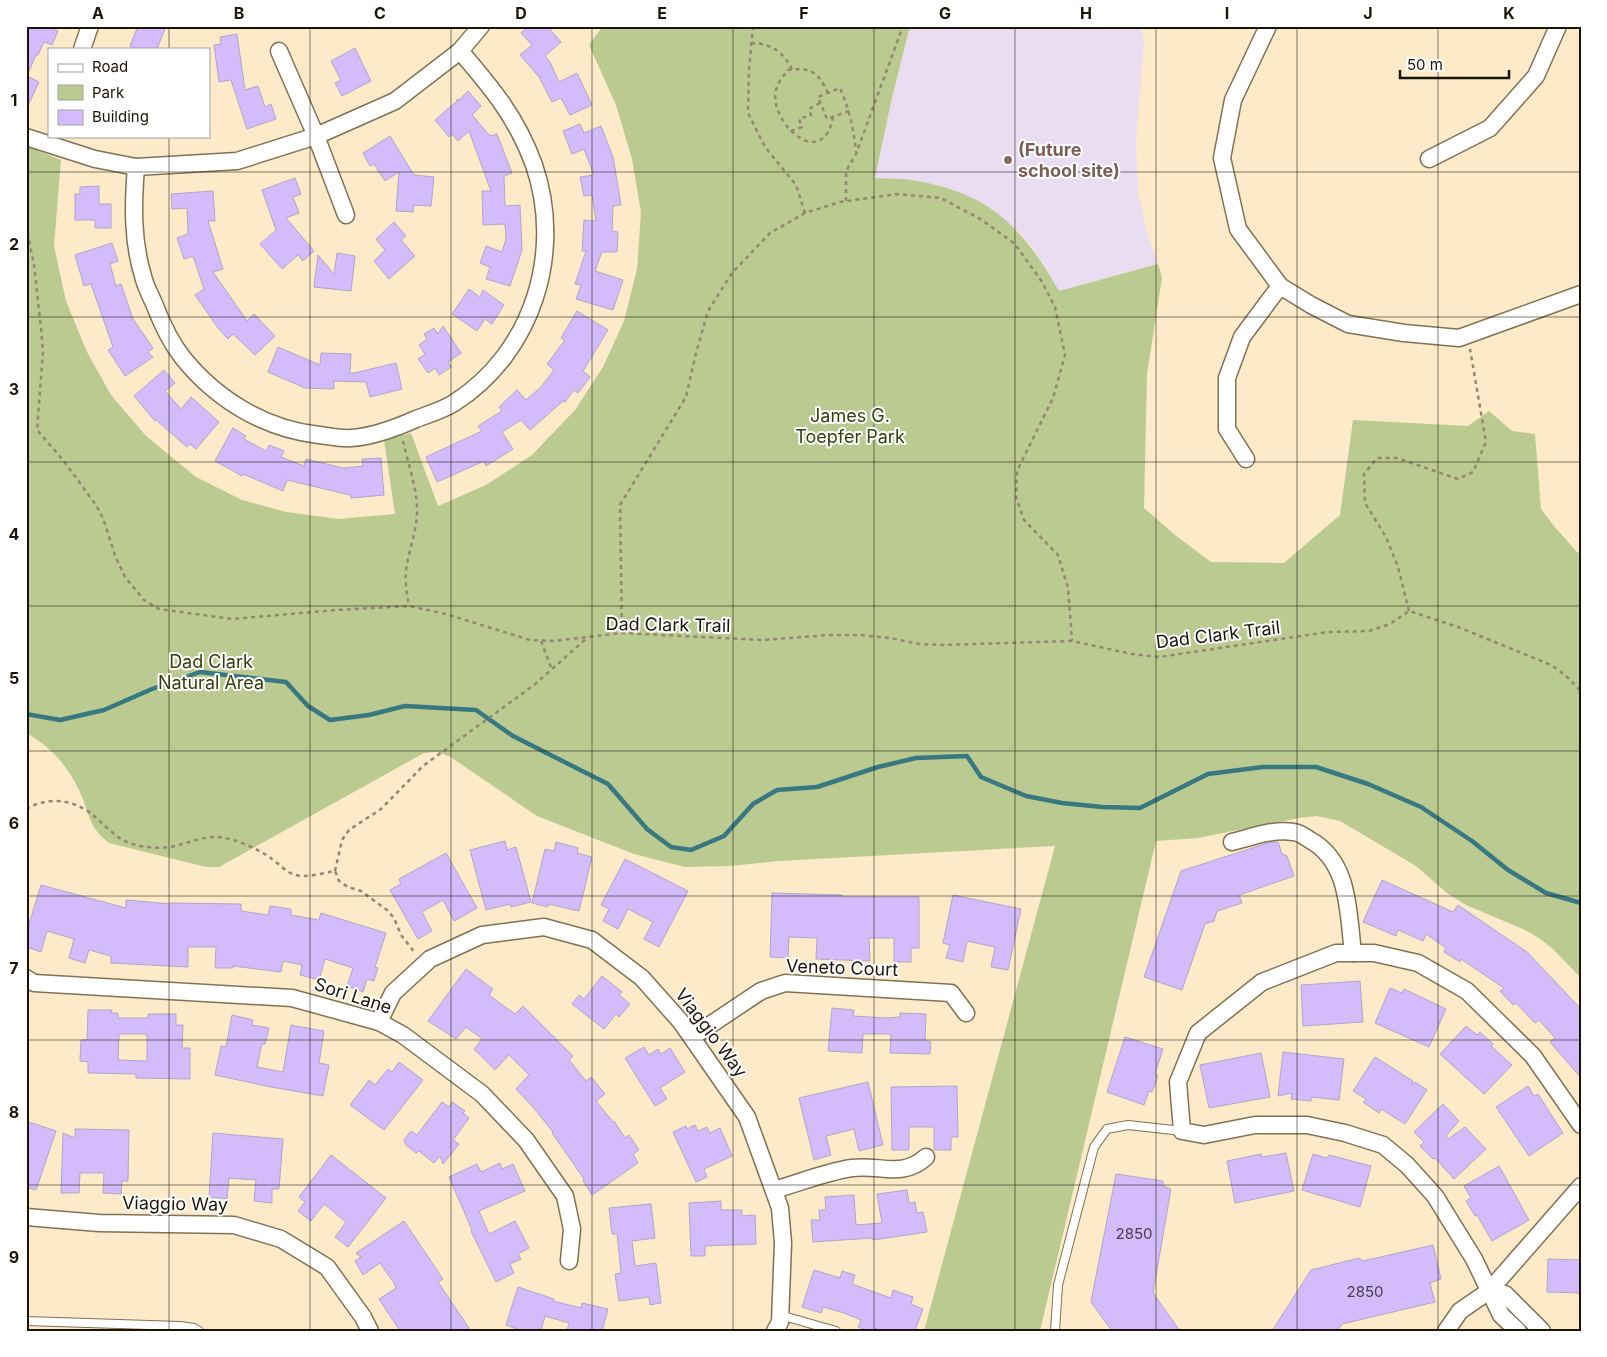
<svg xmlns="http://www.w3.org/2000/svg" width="1607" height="1357" viewBox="0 0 1607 1357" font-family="Inter,sans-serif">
  <rect width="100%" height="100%" fill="#fceac8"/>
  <path fill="#eaddf1" d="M910 26H1141L1144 40 1136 142 1138 192 1147 233 1158 264 1059 291 1034 250 1021 234 992 210 955 191 937 185 916 181 875 178 891 102Z"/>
  <path fill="#bbca91" d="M603 26H910L891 102 875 178C889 179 903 178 917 181 992 194 1023 229 1059 291L1158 264 1162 278 1147 374 1144 508 1175 535 1211 562 1284 563 1340 515 1353 420 1468 426 1489 411 1512 431 1535 434 1541 509 1554 526 1577 552 1581 554V978L1553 949 1539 938 1523 929 1466 905 1447 893 1416 866 1340 821 1316 816 1299 818 1198 838 1156 841 1040 1331H924L1055 846 779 861 730 866 685 867 634 854 537 816 449 756 436 752 424 753 219 867H206L109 843C87 826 90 813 79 790 67 765 50 746 26 733V146L61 160 54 246 66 301 87 352 111 395 146 436 196 477 242 500 286 512 339 519 395 514 384 440 411 433 438 506 486 485 532 455 575 410 603 367 624 321 637 269 641 212 632 159 616 105 589 45Z"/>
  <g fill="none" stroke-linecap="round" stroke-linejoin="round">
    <path stroke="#377881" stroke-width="4.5" d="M26 714 60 720 104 710 152 689 200 672 286 682 308 706 330 720 369 715 405 706 476 710 513 736 608 784 647 829 671 847 691 850 724 836 753 804 777 790 817 787 878 767 916 758 967 756 981 777 1026 796 1062 803 1102 807 1140 808 1208 774 1263 767H1316L1368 784 1421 807 1472 841 1508 870 1546 893 1581 903"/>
  </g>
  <g fill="#d3bbfc" stroke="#b1a6c7" fill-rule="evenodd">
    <path d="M26 26H47L58 31 52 45 44 42 38 55H36L27 76 39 82 26 110Z"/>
    <path d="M138 26H166L157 49H136L130 46Z"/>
    <path d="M528 26H547L561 42 545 56 550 62 559 82 577 73 592 105 570 115 561 98 552 102 539 77 520 55 532 45 521 33Z"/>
    <path d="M237 34 245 90 258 86 265 107 271 104 276 119 247 129 231 80 219 82 214 45 221 44 220 37Z"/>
    <path d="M355 48 371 81 342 96 335 83 341 80 331 61Z"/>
    <path d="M468 91 481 106 472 115 490 136 497 134 512 173 504 176 505 206 520 205 522 250 510 286 486 279 490 267 480 263 486 246 502 252 506 239 505 224 483 225 482 191H491L469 131 458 141 452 134 449 137 435 120 457 101V99L459 100Z"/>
    <path d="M580 124 584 133 601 126 613 157 621 205 613 206 612 231 618 232 617 252H602L595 271 623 280 613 310 576 299 581 285 575 284 586 251H582L584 220 596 221 592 195 584 196 580 177 594 175 584 149 572 154 563 131Z"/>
    <path d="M390 136 414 175 434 177 431 206 414 205 413 212 396 211 399 172 385 181 374 164 370 166 363 153Z"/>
    <path d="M295 178 301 194 293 197 299 213 286 218 314 251 303 261 298 255 282 269 260 244 276 230 262 190Z"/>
    <path d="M99 186V204H111V228H95V220H75V194H80V187Z"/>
    <path d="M213 191 215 221H208L223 269 213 272 247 321 254 314 275 336 255 355 233 334 228 339 218 328 195 295 204 289 193 256 184 259 177 238 188 234 187 208 172 209 171 194Z"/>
    <path d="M394 222 406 236 401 240 415 256 389 279 374 261 385 250 376 239Z"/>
    <path d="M112 243 118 261 110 264 116 286 121 284 133 319 153 348 148 352 153 357 125 376 108 350 113 347 91 284 84 286 75 255Z"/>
    <path d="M337 253 355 256 351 291 314 287 318 255 334 274Z"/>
    <path d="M469 289 480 297 483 290 504 305 492 324 485 319 477 331 452 314Z"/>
    <path d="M577 311 608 330 583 371 590 377 578 393 574 390 565 402 563 401 530 430 521 420 502 432 513 449 486 466 484 461 437 482 426 457 482 431 478 426 502 411 499 407 517 390 526 400 540 388 554 370 547 364 565 340 561 338Z"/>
    <path d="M443 326 461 353 448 362 451 367 439 375 435 368 428 373 418 359 425 354 419 345 427 339 424 334 434 328 438 334Z"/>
    <path d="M278 347 320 365 321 353 351 354 350 374 396 363 402 389 370 397 366 382 334 381V389L305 388 268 372Z"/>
    <path d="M164 370 175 383 165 391 181 409 191 397 219 422 196 449 190 444 187 447 156 420 155 421 134 396Z"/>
    <path d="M233 428 246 436 244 439 266 451 269 445 284 451 281 457 304 466 306 459 343 468 363 466 362 459 381 458 384 495 351 498 350 495 287 480 283 491 243 474 242 476 215 461Z"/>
    <path d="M505 841 507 850 516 847 531 902 511 907 510 904 486 910 470 850Z"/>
    <path d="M556 842 578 848 577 853 592 857 579 911 548 904V907L532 903 545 849 554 851Z"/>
    <path d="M1271 842H1278L1282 854 1287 856 1294 876 1239 895 1242 903 1217 911 1214 921 1205 924 1182 990 1144 977 1181 871Z"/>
    <path d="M446 853 477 908 454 921 443 900 422 912 432 931 418 939 390 890 401 884 399 879Z"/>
    <path d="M625 859 688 891 659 947 644 939 653 922 628 909 618 929 603 921 609 909 601 905Z"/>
    <path d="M1382 880 1453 912 1458 905 1527 952 1581 1009V1078L1550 1042 1555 1038 1539 1020 1535 1023 1516 1003 1513 1005 1500 991 1504 988 1461 959 1460 962 1444 952 1446 948 1426 934 1423 941 1398 930 1396 936 1363 922Z"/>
    <path d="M41 885 126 908V900L171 904V903L241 904V911L268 915 270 906 291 909V915L319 920 321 913 386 933 375 967 378 968 374 981 367 979 363 992 347 986 353 968 325 959 319 980 300 975 302 965 283 961 281 972 233 966V968H215L216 947H188V967L111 963V956L89 950 85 963 69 958 74 939 47 931 41 952 26 947V934Z"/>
    <path d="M772 893 842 895V897H919V948H911V962H894V938H869L870 961 816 959 817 938 789 937 788 958 770 957Z"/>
    <path d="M953 895 1021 909 1008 970 991 967 995 947 967 941 963 962 946 958 950 945 943 943Z"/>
    <path d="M466 969 493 989 489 995 515 1014 523 1006 573 1056 569 1060 586 1081 591 1077 605 1094 596 1101 613 1122 614 1121 625 1138 629 1135 639 1150 633 1154 638 1163 592 1195 583 1181 584 1179 552 1133 553 1132 533 1107 516 1089 529 1075 509 1055 495 1070 474 1049 482 1039 466 1027 456 1039 428 1021Z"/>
    <path d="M602 976 622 992 619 995 630 1004 619 1017 616 1014 604 1029 572 1004 579 995 584 999Z"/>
    <path d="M1360 981 1363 1022 1303 1026 1301 985Z"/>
    <path d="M1390 988 1402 993 1404 989 1446 1009 1429 1047 1375 1023Z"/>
    <path d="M832 1008 854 1010 853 1016 887 1018 900 1017V1013L926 1014 925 1041 931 1042 930 1054 890 1053 891 1034H863L862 1053 828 1051Z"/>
    <path d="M88 1010H112L111 1013H118V1018H148V1014H176V1025H183L182 1048H190V1079L136 1078V1074L88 1073V1062L80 1061 81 1040H87ZM119 1034H147V1061L118 1060Z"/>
    <path d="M232 1015 253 1020 252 1025 269 1028 265 1044H262L257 1067 283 1072 291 1025 324 1031 319 1063 329 1065 323 1096 271 1087 215 1075 221 1046 226 1047Z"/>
    <path d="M1466 1026 1477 1035 1480 1032 1493 1044 1491 1046 1512 1065 1484 1094 1440 1054Z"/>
    <path d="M1125 1037 1163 1049 1155 1074 1158 1075 1152 1092 1149 1091 1144 1105 1107 1092Z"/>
    <path d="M644 1047 649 1055 658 1049 661 1054 670 1048 685 1072 660 1088 667 1099 655 1106 625 1058Z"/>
    <path d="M1283 1052 1344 1059 1339 1100 1311 1097V1101L1291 1099 1292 1093 1278 1096Z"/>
    <path d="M1261 1053 1270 1097 1209 1108 1200 1065Z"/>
    <path d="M1375 1057 1413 1081 1411 1085 1415 1082 1427 1090 1405 1124 1381 1109 1379 1113 1363 1102 1366 1099 1353 1091Z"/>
    <path d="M399 1062 423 1080 384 1130 350 1105 369 1080 375 1085 388 1069 392 1072Z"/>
    <path d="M868 1082 883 1145 859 1151 854 1129 826 1136 831 1155 814 1160 799 1098Z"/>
    <path d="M957 1086 958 1137H951V1150H934V1127H909V1150H892L891 1087Z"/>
    <path d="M1528 1086 1534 1096 1538 1094 1563 1133 1529 1156 1496 1107Z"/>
    <path d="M442 1102 449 1107 452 1102 465 1111 463 1113 469 1118 453 1140 459 1144 443 1164 440 1156 434 1163 419 1151 416 1153 406 1145 404 1140 411 1131 417 1135Z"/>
    <path d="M1443 1104 1459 1121 1446 1136 1448 1139 1465 1127 1486 1149 1454 1179 1435 1158 1433 1159 1420 1146 1424 1142 1414 1132Z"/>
    <path d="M26 1121 56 1131 36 1190 26 1187Z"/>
    <path d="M695 1125 698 1131 707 1127 710 1133 720 1128 732 1156 704 1169 707 1177 696 1182 673 1132 686 1126 687 1129Z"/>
    <path d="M75 1129 129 1130 128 1181H122L121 1194 103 1193 104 1173H80L79 1193H61L63 1133 75 1138Z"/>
    <path d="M213 1133 283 1139 279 1189H272V1203L254 1201 256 1180 229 1178 227 1199 209 1197Z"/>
    <path d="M1286 1153 1294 1191 1235 1203 1227 1161 1261 1154 1262 1157Z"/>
    <path d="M1313 1154 1327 1158 1329 1155 1371 1166 1360 1207 1302 1190Z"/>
    <path d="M331 1155 386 1198 348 1247 335 1237 346 1222 324 1204 311 1221 298 1211 305 1202 299 1197Z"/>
    <path d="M500 1163 502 1169 513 1164 525 1191 479 1211 489 1234 515 1221 529 1248 518 1254 521 1259 510 1264 514 1273 496 1282 471 1231 472 1230 449 1177 477 1164 481 1172Z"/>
    <path d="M1499 1166 1529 1220 1492 1241 1477 1215 1475 1216 1466 1201 1471 1198 1464 1186Z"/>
    <path d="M1116 1174 1163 1181V1186L1171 1189 1153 1293 1180 1331H1112L1091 1302Z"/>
    <path d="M907 1190 909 1203 915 1202 917 1213 923 1212 927 1232 873 1240 872 1238 813 1242 811 1220H820L819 1210H826L825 1197 854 1195 856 1225 882 1223 877 1194Z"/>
    <path d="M721 1201V1210H742V1216L755 1215 756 1244 705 1246V1256H691L689 1203Z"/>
    <path d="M651 1204 655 1238 632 1241 635 1266 656 1263 661 1303 650 1305 649 1297 619 1301 615 1274 621 1273 617 1234H612L609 1208Z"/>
    <path d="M404 1221 443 1279 438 1282 471 1331H400L379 1299 396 1288 394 1283 380 1263 363 1275 355 1261 361 1257 356 1253Z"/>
    <path d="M1433 1245 1441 1279 1430 1283 1435 1302 1342 1324 1338 1331H1272L1311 1270 1359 1258 1363 1261Z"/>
    <path d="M1548 1259 1581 1260V1293L1547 1292Z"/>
    <path d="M814 1270 840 1278 842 1271 855 1275 852 1284 891 1298 893 1290 913 1297 911 1304 923 1309 915 1331H883L874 1328 873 1331H870L858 1327 861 1320 844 1313 823 1307 821 1313 802 1307Z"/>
    <path d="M518 1287 554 1299 553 1301 581 1308 582 1303 608 1309 602 1331H567L569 1323 545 1316 541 1331H522L506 1325Z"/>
  </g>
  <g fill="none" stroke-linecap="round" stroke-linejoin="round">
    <defs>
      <g id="service">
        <path d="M780 1315 836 1331"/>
        <path d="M26 1321 180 1326 194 1328 199 1331"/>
        <path d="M1055 1331 1058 1285 1094 1147 1107 1129 1128 1125 1182 1131"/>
      </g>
      <g id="minor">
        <path d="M1268 26 1233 100 1222 158 1238 229 1280 286 1311 305 1348 324 1404 333 1459 338 1581 294"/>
        <path d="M82 49 90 26"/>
        <path d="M279 51 316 136 346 215"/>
        <path d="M26 137 95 159 136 167 237 161 316 136 395 101 460 51 481 26"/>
        <path d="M1429 159 1490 128 1536 76 1558 26"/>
        <path d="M136 167C133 204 132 240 143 276 145 286 151 296 155 306 162 324 171 343 183 358 217 400 265 429 319 435 329 436 341 439 351 438 371 437 398 427 416 419 429 414 443 410 454 403 533 353 564 252 534 165 517 118 492 88 460 51"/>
        <path d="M1246 459 1227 429V378L1242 337 1280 286"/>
        <path d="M1232 842C1252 837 1272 829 1293 832 1299 832 1305 837 1310 840 1350 862 1348 913 1353 953"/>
        <path d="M26 978 34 983 292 998 379 1022 403 1035 482 1094 526 1140 565 1196 572 1229 569 1261"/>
        <path d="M379 1022 393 993 430 959 482 935 544 927 592 940 642 978 681 1022 747 1117 780 1208 783 1243 780 1322 775 1331"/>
        <path d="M692 1037 761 991 785 983 951 993 966 1013"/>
        <path d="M774 1190C799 1183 825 1172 852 1168 879 1164 902 1179 926 1157"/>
        <path d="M26 1217 99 1223 234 1225 281 1239 327 1267 363 1317 370 1331"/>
        <path d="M1489 1291 1505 1294 1542 1331"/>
        <path d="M1446 1331 1460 1311 1489 1291 1581 1186"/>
        <path d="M1518 1331 1501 1315 1474 1259 1435 1196 1407 1165 1383 1145 1345 1133 1307 1125H1255L1204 1135 1182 1131 1178 1082 1198 1033 1262 982 1336 953H1374L1418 963 1467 991 1533 1056 1581 1125"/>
      </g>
    </defs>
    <use href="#service" stroke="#817253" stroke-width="10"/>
    <use href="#minor" stroke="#817253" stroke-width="19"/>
    <g stroke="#94876f" stroke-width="2.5" stroke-dasharray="4 4" stroke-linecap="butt">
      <path d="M753 26 749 70 748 113 765 147 796 185 805 213"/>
      <path d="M751 43C771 43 783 52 792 69"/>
      <path d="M820 103 809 109 811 115 799 119 802 127 791 131C781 120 771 102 777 87 779 81 784 75 788 70 811 67 818 72 828 93"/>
      <path d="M849 111 827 119 818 97 840 88C849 109 854 129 856 152"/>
      <path d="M791 131C796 135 804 142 812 142 826 142 831 128 833 117"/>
      <path d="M26 158 28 152"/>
      <path d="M846 201V171L856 154 903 26"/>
      <path d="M26 225 34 265 41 328 43 352 37 430 63 460 96 505 103 518 116 558 125 577 144 600 159 609 232 619 336 610 409 606 446 614 530 640 553 641 622 633 763 640 829 635H860L890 638 919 644 943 645 1072 641 1132 654 1159 657 1328 632 1369 631 1390 624 1409 611 1458 627 1551 665 1565 675 1581 691"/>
      <path d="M403 441C408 464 418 490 417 514 416 534 408 552 406 571 405 583 407 595 409 606"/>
      <path d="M1409 611 1398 567 1386 537 1365 503 1364 474 1377 458H1397L1458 479 1473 472 1486 442 1470 349"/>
      <path d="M622 633 620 505 686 397 696 353 708 311 732 273 770 233 805 213 840 202 897 194 941 198 982 220 1015 244 1042 282 1055 307 1065 355 1053 398 1017 471 1016 497 1024 520 1058 555 1068 588 1072 641"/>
      <path d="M541 641 552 670"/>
      <path d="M26 809C49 796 74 799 94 816 106 826 117 840 133 844 149 849 167 849 182 844 193 841 204 837 216 837 232 837 259 849 272 859 278 863 286 872 293 874 306 879 322 873 335 871L339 881 348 887 361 891 387 910 394 918 401 935 415 953"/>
      <path d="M335 871 342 840 349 830 381 809 423 766 534 685 587 638"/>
    </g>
    <use href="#service" stroke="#fff" stroke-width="8"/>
    <use href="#minor" stroke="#fff" stroke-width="16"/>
  </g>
  <path fill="none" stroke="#1b1509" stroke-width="1" stroke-opacity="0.55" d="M169 26V49M310 26V1331M451 26V1331M592 26V1331M733 26V1331M874 26V1331M1015 26V1331M1156 26V1331M1297 26V1331M1438 26V1331M169 136V1331M26 172H1581M26 317H1581M26 462H1581M26 606H1581M26 751H1581M26 896H1581M26 1040H1581M26 1185H1581"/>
  <circle fill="#8d6e63" stroke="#fff" stroke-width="2" cx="1008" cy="160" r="5"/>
  <g text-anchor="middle" stroke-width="4" stroke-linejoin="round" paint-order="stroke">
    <g font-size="15" fill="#493e46">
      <text x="1134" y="1239">2850</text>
      <text x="1365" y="1297">2850</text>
    </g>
    <g font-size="18" font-weight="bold" fill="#785e54" stroke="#fff" text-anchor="start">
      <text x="1018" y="156">(Future<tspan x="1018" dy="21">school site)</tspan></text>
    </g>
    <g font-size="18" fill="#353f0b" stroke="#fff">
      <text x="850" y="422">James G.<tspan x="850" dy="21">Toepfer Park</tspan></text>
      <text x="211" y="668">Dad Clark<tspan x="211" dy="21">Natural Area</tspan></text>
    </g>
    <g font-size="18" fill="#1b1509" stroke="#fff">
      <text transform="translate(668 625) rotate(1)" y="6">Dad Clark Trail</text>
      <text transform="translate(1218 635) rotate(-7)" y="6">Dad Clark Trail</text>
      <text transform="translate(842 968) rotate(2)" y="6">Veneto Court</text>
      <text transform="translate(353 996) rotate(18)" y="6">Sori Lane</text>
      <text transform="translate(711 1033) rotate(53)" y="6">Viaggio Way</text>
      <text transform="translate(175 1204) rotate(1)" y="6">Viaggio Way</text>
    </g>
  </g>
  <rect width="1607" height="1357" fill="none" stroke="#ffffff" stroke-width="55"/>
  <rect x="48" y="48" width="162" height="90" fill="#ffffff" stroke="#a4a19d"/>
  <rect x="58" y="64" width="25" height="8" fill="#ffffff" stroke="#a4a19d"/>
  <text x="92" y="72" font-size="15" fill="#1b1509">Road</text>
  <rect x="58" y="85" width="25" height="15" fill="#bbca91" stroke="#a4a19d"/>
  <text x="92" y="98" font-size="15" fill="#1b1509">Park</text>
  <rect x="58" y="110" width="25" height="15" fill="#d3bbfc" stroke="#a4a19d"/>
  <text x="92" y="122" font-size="15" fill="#1b1509">Building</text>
  <path d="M1400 70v8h109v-8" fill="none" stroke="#1b1509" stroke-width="2.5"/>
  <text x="1407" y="70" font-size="15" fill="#1b1509" stroke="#ffffff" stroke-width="4" paint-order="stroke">50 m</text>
  <rect x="28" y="28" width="1552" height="1302" fill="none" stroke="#1b1509" stroke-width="2"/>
  <g font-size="16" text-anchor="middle" font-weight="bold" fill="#1b1509">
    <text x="98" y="19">A</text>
    <text x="239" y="19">B</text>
    <text x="380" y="19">C</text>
    <text x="521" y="19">D</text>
    <text x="662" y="19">E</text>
    <text x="804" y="19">F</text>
    <text x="945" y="19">G</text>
    <text x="1086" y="19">H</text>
    <text x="1227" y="19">I</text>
    <text x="1368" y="19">J</text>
    <text x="1509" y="19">K</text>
    <text x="14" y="106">1</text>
    <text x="14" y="250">2</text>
    <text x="14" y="395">3</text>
    <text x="14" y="540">4</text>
    <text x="14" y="684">5</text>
    <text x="14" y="829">6</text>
    <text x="14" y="974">7</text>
    <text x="14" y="1118">8</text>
    <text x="14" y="1263">9</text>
  </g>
</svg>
